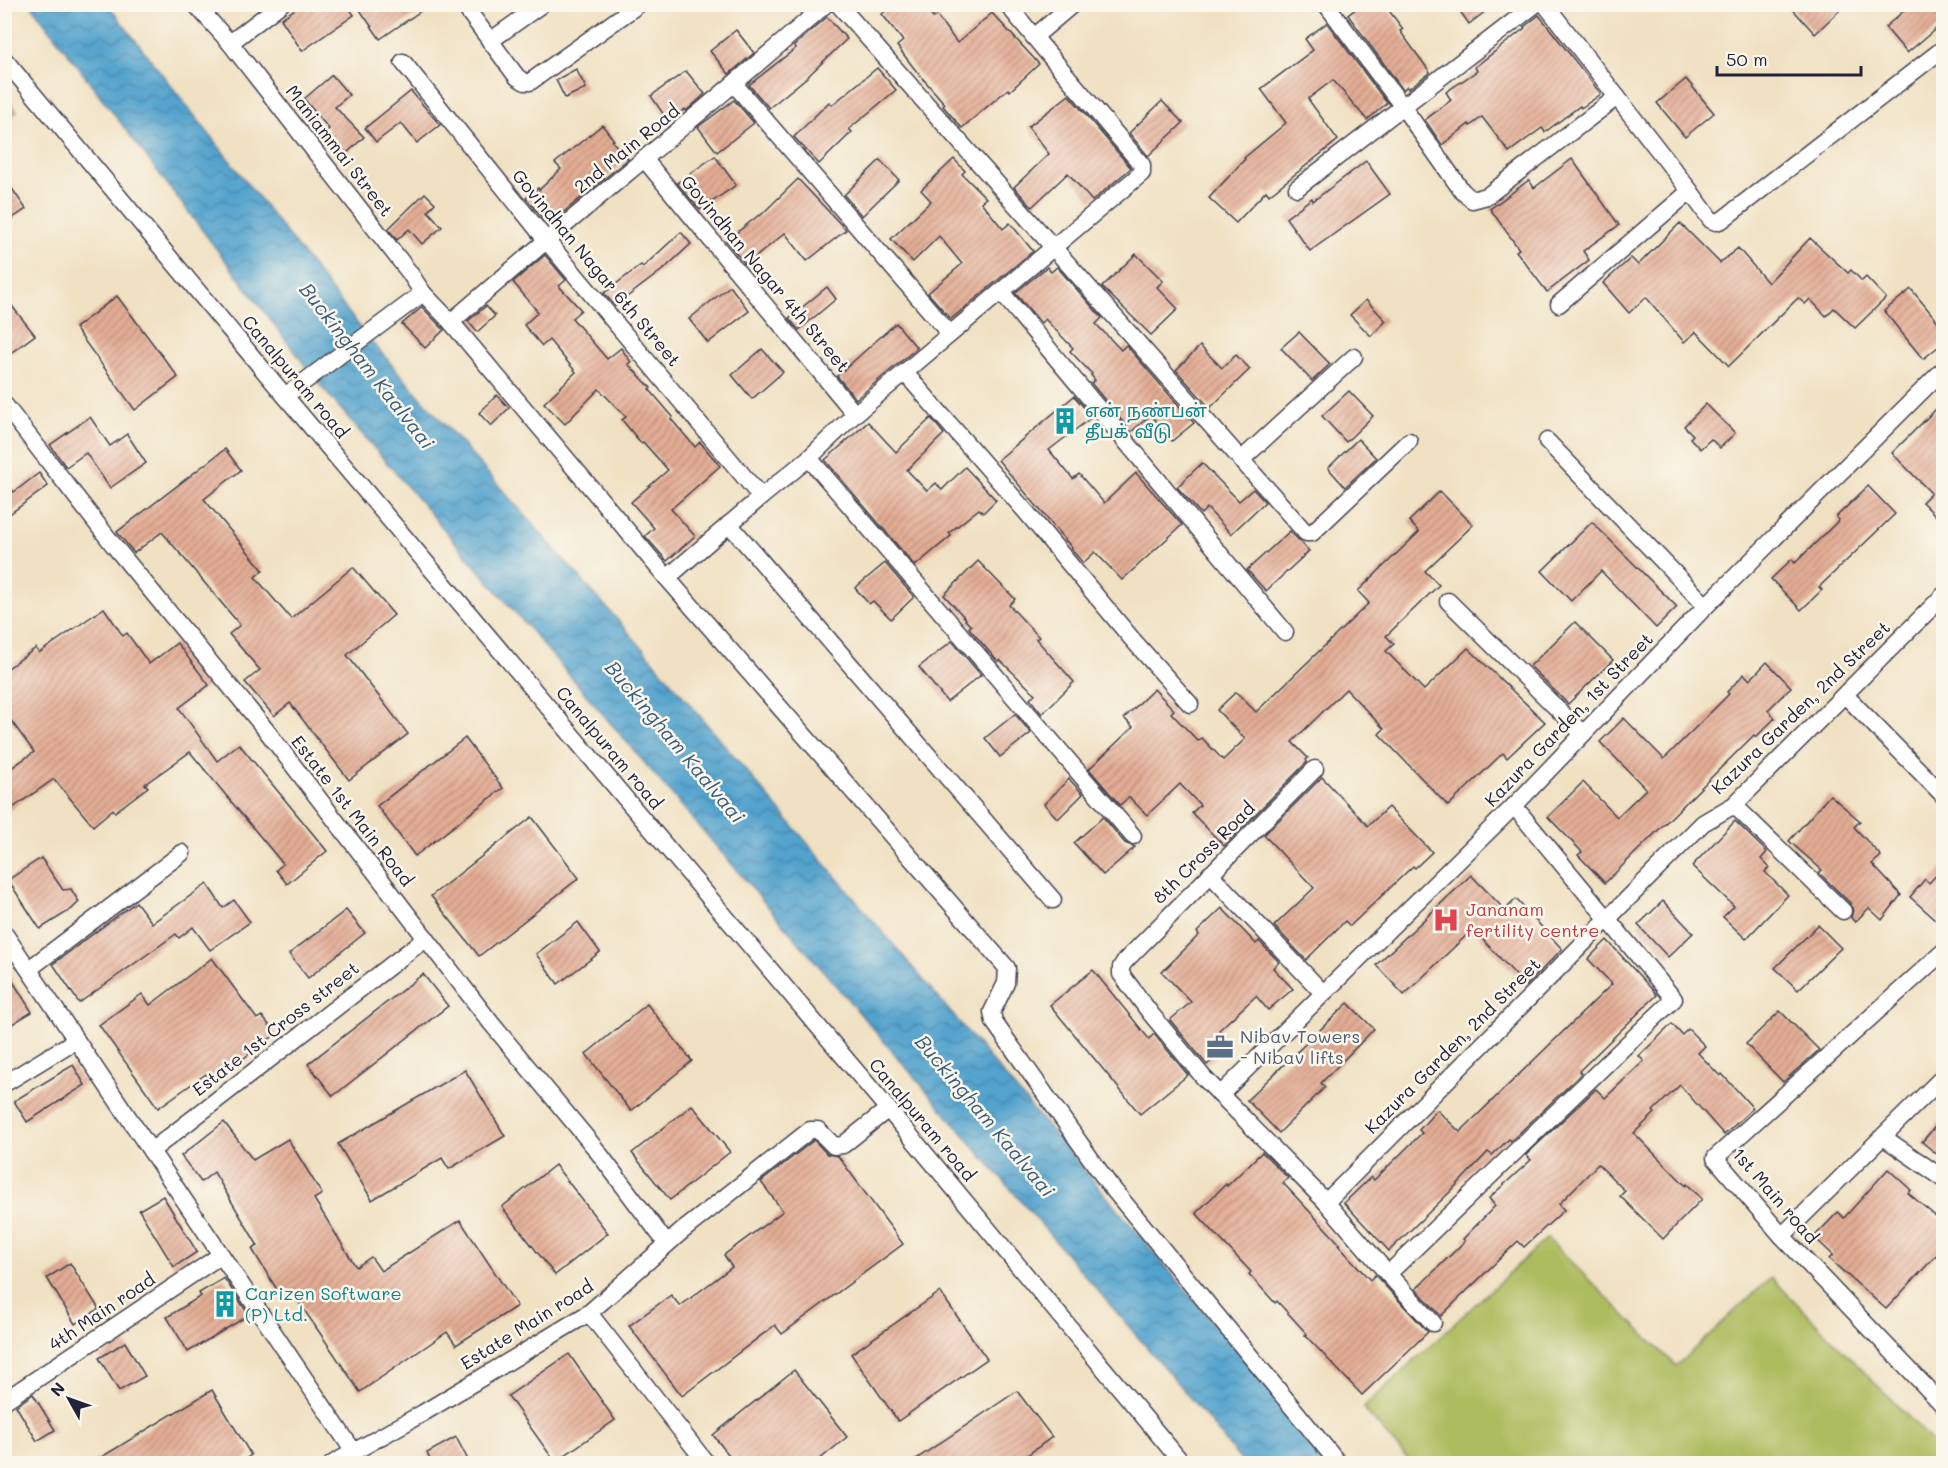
<svg xmlns="http://www.w3.org/2000/svg" width="1948" height="1468" viewBox="0 0 1948 1468" font-family="Mali,'Noto Sans Tamil',sans-serif">
  <defs>
    <pattern id="wetland-marsh" width="20" height="14" patternUnits="userSpaceOnUse" patternTransform="scale(1.5)"><rect width="20" height="14" fill="#adbc5f"/><path d="M1 5h8M5 5V1M11 12h8M15 12V8" fill="none" stroke="#95a153"/></pattern>
    <pattern id="water-waves" width="16" height="10" patternUnits="userSpaceOnUse" patternTransform="scale(1.5)"><rect width="16" height="10" fill="#52a3cd"/><path d="M0 5q4-4 8 0t8 0" fill="none" stroke="#4484a8"/></pattern>
    <pattern id="building-hatch" width="6" height="6" patternUnits="userSpaceOnUse" patternTransform="scale(1.5)"><rect width="6" height="6" fill="#e4ad94"/><path d="M-1 1l2-2M0 6l6-6M5 7l2-2" fill="none" stroke="#b88c7a"/></pattern>
  </defs>
  <rect width="100%" height="100%" fill="#fbf7ec"/>
  <filter id="ink" filterUnits="userSpaceOnUse"><feTurbulence type="fractalNoise" baseFrequency=".0167" numOctaves="2"/><feDisplacementMap in="SourceGraphic" scale="12" xChannelSelector="R" yChannelSelector="G"/><feConvolveMatrix kernelMatrix="1 2 1 2 8 2 1 2 1" color-interpolation-filters="sRGB"/></filter>
  <filter id="wash" filterUnits="userSpaceOnUse"><feTurbulence type="fractalNoise" baseFrequency=".008" numOctaves="4" result="noise"/><feDisplacementMap in="SourceGraphic" scale="24" xChannelSelector="R" yChannelSelector="G"/><feGaussianBlur stdDeviation="1.35" result="paint"/><feColorMatrix in="noise" values="0 0 0 0 0 0 0 0 0 0 0 0 0 0 0 0 0 1.4 0 .05"/><feComposite in="paint" operator="in"/></filter>
  <g filter="url(#wash)">
    <rect width="100%" height="100%" fill="#f0e1c3"/>
    <path fill="#adbc5f" stroke="#686f4d" stroke-width="1.5" d="M1547 1238 1676 1366 1771 1277 1943 1452V1463H1411L1363 1408Z"/>
    <path fill="url(#wetland-marsh)" stroke="#686f4d" stroke-width="1.5" d="M4 97 17 111 5 121H4Z"/>
    <path fill="url(#water-waves)" stroke="#3a6284" stroke-width="1.5" d="M31 5H108L370 340 644 650 1240 1354 1330 1463H1243L1191 1399 320 385Z"/>
    <g id="blocks">
      <g fill="url(#building-hatch)">
        <path d="M302 4H347L354 15 302 51 281 19Z"/>
        <path d="M369 4H431L380 39 360 10Z"/>
        <path d="M894 4H923L933 18 937 16 957 43 992 13 1039 64 1010 91 1008 89 962 128 943 106 945 104 917 72 897 46 903 41 882 14Z"/>
        <path d="M1362 4H1384L1403 29 1400 31 1430 72 1408 89 1407 86 1403 90 1348 15Z"/>
        <path d="M1455 4H1495L1469 24Z"/>
        <path d="M1788 4H1846L1815 34Z"/>
        <path d="M1912 4H1944V22L1907 53 1885 27Z"/>
        <path d="M1539 15 1601 94 1581 108 1580 106 1545 132 1542 128 1509 152 1482 117 1470 126 1469 124 1442 145 1425 120 1451 100 1446 92 1477 71 1475 67 1525 28 1524 27Z"/>
        <path d="M827 17 847 39 806 78 769 108 749 85 796 48 794 46Z"/>
        <path d="M1327 23 1387 103 1367 120 1333 80 1308 99 1338 140 1269 195 1266 191 1236 223 1209 198 1245 159 1244 158 1286 123 1261 89 1313 50 1305 39Z"/>
        <path d="M736 30 754 53 729 74 710 51Z"/>
        <path d="M877 68 896 90 849 129 852 132 819 164 794 137 829 102 832 105Z"/>
        <path d="M576 69 586 88 565 98 556 80Z"/>
        <path d="M686 71 705 94 686 111 685 109 668 121 651 96Z"/>
        <path d="M332 75 349 95 335 107 364 137 344 156 324 134 329 129 304 99Z"/>
        <path d="M1686 79 1714 113 1685 137 1657 103Z"/>
        <path d="M411 91 440 125 417 143 401 123 376 142 365 128Z"/>
        <path d="M1069 95 1131 168 1092 201 1068 173 1032 207 1014 187 1049 154 1028 127Z"/>
        <path d="M734 100 754 123 717 152 698 127Z"/>
        <path d="M1162 101 1183 123 1148 156 1129 133Z"/>
        <path d="M602 125 614 140 612 141 628 159 548 225 526 198 538 188 539 190 561 169 555 163Z"/>
        <path d="M715 156 736 185 700 210 677 183Z"/>
        <path d="M954 159 965 171 962 174 986 198 981 202 1003 229 1010 223 1033 251 951 319 928 293 962 264 939 236 913 262 891 239 931 201 921 190Z"/>
        <path d="M1572 159 1619 225 1583 251 1589 260 1547 292 1516 251 1519 249 1490 209 1529 180 1534 188Z"/>
        <path d="M880 160 899 180 862 216 844 195Z"/>
        <path d="M1366 161 1390 194 1310 251 1286 218 1312 198 1313 201Z"/>
        <path d="M4 177 26 209 4 224Z"/>
        <path d="M798 179 846 230 807 261 785 233 746 265 726 241 759 215 760 216Z"/>
        <path d="M425 193 435 203 428 211 442 227 422 244 409 229 397 240 388 229Z"/>
        <path d="M1680 223 1720 263 1738 248 1768 283 1810 238 1848 273 1851 270 1862 281 1866 277 1886 298 1855 328 1834 308 1826 316 1810 299 1805 304 1798 298 1729 366 1696 332 1684 342 1646 297 1629 313 1603 283 1631 258 1638 265Z"/>
        <path d="M681 232 691 244 665 268 615 306 604 293 641 265 643 267Z"/>
        <path d="M1136 254 1163 281 1157 287 1178 309 1151 335 1102 287Z"/>
        <path d="M545 255 566 280 559 286 581 310 572 318 607 359 621 348 631 362 628 364 651 388 649 389 673 417 671 419 695 447 700 442 720 466 671 509 695 536 667 561 645 536 654 528 631 502 668 470 643 442 641 443 622 420 626 417 599 389 565 424 544 403 576 372 549 340 542 346 524 325 538 312 513 282Z"/>
        <path d="M1047 267 1051 272 1057 267 1102 318 1096 324 1121 350 1126 345 1194 423 1172 441 1151 415 1131 432 1091 383 1095 380 1091 375 1092 374 1070 351 1073 348 1045 319 1041 323 1015 293Z"/>
        <path d="M730 286 749 311 708 343 689 319Z"/>
        <path d="M827 287 836 299 799 330 789 318Z"/>
        <path d="M1911 289 1944 329V342L1923 359 1884 311Z"/>
        <path d="M4 296 35 335 4 358Z"/>
        <path d="M117 296 178 377 135 410 75 328Z"/>
        <path d="M1366 300 1386 321 1371 336 1350 315Z"/>
        <path d="M486 306 495 316 477 332 468 321Z"/>
        <path d="M422 307 444 330 425 348 402 324Z"/>
        <path d="M896 323 917 348 856 399 837 376Z"/>
        <path d="M1299 332 1330 364 1312 381 1281 348Z"/>
        <path d="M1200 346 1222 368 1236 355 1250 369 1210 408 1176 370Z"/>
        <path d="M762 349 783 372 752 399 732 375Z"/>
        <path d="M1349 391 1373 416 1346 442 1322 416Z"/>
        <path d="M497 395 509 408 491 426 479 413Z"/>
        <path d="M1074 396 1092 417 1049 450 1073 479 1079 474 1104 503 1136 473 1182 525 1122 580 1095 552 1083 563 1071 549 1072 548 998 460Z"/>
        <path d="M1944 401V524L1922 502 1931 493 1892 453Z"/>
        <path d="M1706 404 1735 433 1720 448 1711 439 1700 449 1690 438 1693 435 1684 426Z"/>
        <path d="M90 417 110 446 127 434 146 463 110 488 86 453 66 467 50 445Z"/>
        <path d="M931 418 944 434 907 470 927 491 936 483 942 490 965 467 996 500 983 513 979 509 949 533 951 536 915 566 825 460 868 422 896 452Z"/>
        <path d="M1358 439 1376 458 1345 487 1328 468Z"/>
        <path d="M225 449 241 470 204 499 263 570 255 577 291 619 353 567 394 615 347 655 408 734 349 780 290 703 274 716 245 682 260 670 229 634 240 625 162 532 134 553 117 532Z"/>
        <path d="M1202 463 1239 501 1253 489 1265 502 1231 534 1207 508 1201 514 1177 487Z"/>
        <path d="M39 473 48 486 4 518V479L14 492Z"/>
        <path d="M1868 486 1895 514 1819 587 1822 590 1801 610 1771 579 1792 559 1795 563 1839 520 1836 517Z"/>
        <path d="M1440 491 1473 525 1425 571 1439 585 1386 636 1394 644 1386 651 1424 690 1468 648 1545 722 1507 758 1503 753 1448 806 1379 734 1384 729 1346 689 1292 742 1308 758 1306 760 1307 762 1224 846 1192 813 1200 805 1180 784 1147 815 1129 797 1120 805 1089 769 1133 727 1124 718 1154 689 1174 710 1171 713 1198 741 1202 738 1223 760 1245 739 1217 710 1236 692 1256 712 1369 603 1358 591 1419 532 1409 521Z"/>
        <path d="M1592 522 1677 607 1656 628 1601 571 1571 601 1542 571Z"/>
        <path d="M1290 531 1309 551 1266 591 1247 570Z"/>
        <path d="M978 561 1015 599 1009 605 1039 637 1036 639 1074 682 1042 714 1030 699 1035 694 1000 660 998 662 969 628 971 626 965 620 966 619 944 595Z"/>
        <path d="M885 563 914 597 891 619 873 601 869 604 855 588Z"/>
        <path d="M104 608 123 636 127 633 149 664 177 643 209 685 179 708 217 761 239 744 327 851 287 884 276 870 283 864 190 752 145 784 148 787 115 812 113 809 93 826 54 779 4 814V773L34 752 4 711V671L36 648 39 653Z"/>
        <path d="M1575 622 1613 660 1568 704 1530 666Z"/>
        <path d="M952 641 981 675 947 702 919 667Z"/>
        <path d="M1767 662 1791 687 1768 710 1775 718 1756 737 1754 735 1605 883 1578 855 1582 852 1548 817 1583 782 1617 817 1646 789 1600 742 1624 718 1664 759 1729 694 1727 692 1744 674 1750 680Z"/>
        <path d="M1015 714 1031 733 1000 757 985 738Z"/>
        <path d="M465 738 503 788 415 856 377 806Z"/>
        <path d="M1322 777 1368 826 1388 807 1432 852 1415 868 1413 866 1350 926 1345 921 1306 960 1274 926 1314 888 1264 835Z"/>
        <path d="M1069 779 1083 794 1058 819 1044 804Z"/>
        <path d="M1830 795 1860 821 1854 827 1881 856 1872 864 1901 895 1882 920 1869 908 1855 922 1851 918 1853 909 1850 903 1819 873 1822 870 1789 841Z"/>
        <path d="M532 817 579 878 479 956 431 896Z"/>
        <path d="M1103 817 1125 843 1135 847 1103 875 1074 843Z"/>
        <path d="M1735 821 1767 852 1761 859 1769 867 1765 872 1788 895 1746 939 1723 917 1734 906 1692 866Z"/>
        <path d="M41 858 63 890 71 889 79 902 72 909 40 929 8 880Z"/>
        <path d="M1944 867V927L1910 897 1925 879 1929 883Z"/>
        <path d="M1471 875 1505 910 1516 899 1562 949 1526 986 1473 929 1404 995 1376 965Z"/>
        <path d="M207 884 223 908 234 900 250 922 210 950 193 927 179 938 176 934 79 1003 53 964 136 902 152 923Z"/>
        <path d="M1663 901 1693 933 1668 957 1638 925Z"/>
        <path d="M1222 908 1256 944 1259 941 1279 962 1273 968 1293 989 1268 1010 1256 996 1219 1030 1231 1044 1207 1065 1170 1020 1191 1002 1162 972 1199 935 1197 932Z"/>
        <path d="M346 910 365 933 308 978 289 954Z"/>
        <path d="M578 922 600 952 558 984 536 954Z"/>
        <path d="M1818 925 1841 948 1798 990 1775 968Z"/>
        <path d="M1607 940 1657 995 1579 1071 1581 1074 1511 1141 1509 1139 1492 1155 1488 1152 1451 1191 1389 1251 1344 1203 1371 1177 1374 1180 1422 1133 1419 1130 1437 1110 1460 1132 1612 984 1588 959Z"/>
        <path d="M212 958 257 1019 262 1016 276 1034 212 1082 206 1074 158 1108 99 1025 142 994 150 1005Z"/>
        <path d="M4 967 32 1012 4 1029Z"/>
        <path d="M1093 970 1149 1039 1154 1034 1188 1075 1140 1114 1050 1005Z"/>
        <path d="M423 974 448 1006 333 1096 308 1064Z"/>
        <path d="M1348 1003 1374 1029 1321 1083 1325 1087 1279 1133 1247 1100Z"/>
        <path d="M647 1004 692 1061 631 1111 586 1054Z"/>
        <path d="M1780 1011 1819 1050 1783 1082 1746 1044Z"/>
        <path d="M1672 1024 1682 1035 1688 1029 1705 1046 1698 1053 1720 1076 1722 1074 1753 1108 1724 1135 1680 1085 1653 1111 1655 1113 1634 1133 1686 1186 1687 1184 1702 1199 1663 1239 1620 1196 1625 1191 1598 1164 1559 1204 1564 1210 1524 1247 1518 1241 1441 1316 1416 1289 1465 1241 1463 1239 1495 1206 1489 1198 1531 1160 1526 1155 1596 1089 1605 1098 1644 1061 1639 1056Z"/>
        <path d="M73 1065 85 1085 27 1122 14 1101Z"/>
        <path d="M465 1070 505 1136 449 1169 442 1158 372 1200 338 1144Z"/>
        <path d="M692 1105 730 1152 670 1200 632 1153Z"/>
        <path d="M1944 1116V1160L1922 1142Z"/>
        <path d="M224 1122 253 1160 288 1139 322 1194 314 1199 356 1267 371 1257 381 1271 460 1220 517 1306 456 1345 447 1332 360 1392 292 1292 282 1298 252 1249 258 1246 214 1172 201 1182 181 1156Z"/>
        <path d="M814 1140 827 1154 838 1156 903 1244 782 1334 775 1325 682 1396 629 1326 671 1295 680 1306 732 1267 724 1255 783 1211 761 1182Z"/>
        <path d="M1262 1152 1288 1178 1283 1183 1340 1244 1338 1245 1370 1280 1375 1275 1428 1332 1362 1395 1305 1335 1307 1334 1277 1301 1275 1303 1249 1274 1251 1272 1196 1213 1226 1184 1227 1186Z"/>
        <path d="M555 1165 608 1233 555 1275 502 1207Z"/>
        <path d="M1888 1169 1911 1190 1908 1193 1944 1223V1247L1886 1309 1829 1259 1833 1255 1814 1237 1838 1212 1844 1218Z"/>
        <path d="M163 1196 197 1252 174 1267 139 1210Z"/>
        <path d="M70 1263 99 1309 75 1324 47 1278Z"/>
        <path d="M224 1278 249 1315 188 1352 167 1317 201 1296 199 1293Z"/>
        <path d="M940 1292 987 1359 898 1421 851 1354Z"/>
        <path d="M125 1342 145 1376 119 1391 99 1358Z"/>
        <path d="M569 1354 615 1420 555 1462 508 1396Z"/>
        <path d="M794 1370 847 1437 814 1464H736L713 1435Z"/>
        <path d="M212 1390 251 1455 238 1464H90Z"/>
        <path d="M1017 1391 1052 1437 1015 1464H909Z"/>
        <path d="M33 1394 55 1430 37 1441 16 1406Z"/>
        <path d="M456 1437 470 1464H432L427 1453Z"/>
      </g>
    </g>
  </g>
  <g filter="url(#ink)">
    <use href="#blocks" fill-opacity="0" stroke="#413f4f" stroke-width="1.5"/>
    <g fill="none" stroke-linecap="round" stroke-linejoin="round">
      <defs>
        <g id="minor">
          <path d="M195 4 230 43 409 272 423 293 451 322 667 578 1007 968 1006 983 992 1012 994 1022 1108 1183 1339 1464"/>
          <path d="M463 4 517 77 525 82H530L639 4"/>
          <path d="M838 4 1306 533H1312L1409 441"/>
          <path d="M1007 4 1034 37 1073 4"/>
          <path d="M1326 4 1403 107 1462 191 1472 200 1487 196 1617 97"/>
          <path d="M1545 4 1690 191 1559 304"/>
          <path d="M490 41 542 4"/>
          <path d="M230 43 281 4"/>
          <path d="M4 59 285 396 888 1109 1183 1464"/>
          <path d="M403 62 546 240 761 497"/>
          <path d="M735 85 950 334"/>
          <path d="M645 160 855 414"/>
          <path d="M1297 188 1536 4"/>
          <path d="M1690 191 1711 220 1716 222 1722 220 1944 48"/>
          <path d="M1001 292 1285 632"/>
          <path d="M451 322C575 214 703 113 826 4"/>
          <path d="M905 373 1027 513 1132 639 1190 704"/>
          <path d="M285 396 423 293"/>
          <path d="M4 404 115 547 266 730 491 1023 595 1148 667 1244"/>
          <path d="M1547 441 1706 606"/>
          <path d="M809 458 1133 836"/>
          <path d="M1241 460 1354 357"/>
          <path d="M729 524 1053 900"/>
          <path d="M667 578 761 497 809 458 855 414 1142 173V165L1034 37"/>
          <path d="M1448 601 1583 734"/>
          <path d="M1845 695 1944 796"/>
          <path d="M1315 769 1125 961 1121 967V974L1151 1014 1204 1078 1326 1202 1388 1274 1674 999 1514 806"/>
          <path d="M1734 805 1843 911"/>
          <path d="M1210 874 1323 993"/>
          <path d="M4 933 354 1452"/>
          <path d="M1944 951 1715 1158 1782 1236 1944 1406"/>
          <path d="M29 969 182 853"/>
          <path d="M4 1084 76 1040"/>
          <path d="M1220 1095 1514 806 1706 606 1944 369"/>
          <path d="M1883 1137 1944 1179"/>
          <path d="M151 1151 426 938"/>
          <path d="M1326 1202 1703 823 1734 805 1944 595"/>
          <path d="M1782 1236 1944 1076"/>
          <path d="M1388 1274 1433 1323"/>
          <path d="M589 1313 707 1464"/>
          <path d="M4 1401 221 1255"/>
          <path d="M332 1464 423 1413 589 1313 681 1232 810 1130H818L834 1146 843 1145 888 1109"/>
        </g>
      </defs>
      <use href="#minor" stroke="#413f4f" stroke-width="19"/>
      <use href="#minor" stroke="#fff" stroke-width="16"/>
    </g>
  </g>
  <defs>
    <symbol id="building-bare" viewBox="-9 -9 18 18"><path d="M-4-6H4V6H1V3H-1V6H-4ZM-2.5-4.3h1.7v1.8h-1.7ZM.8-4.3h1.7v1.8H.8ZM-2.5-1h1.7V.8h-1.7ZM.8-1h1.7V.8H.8Z" fill="#0f9aa8" stroke="#fbf7ec" stroke-width="2.5" paint-order="stroke"/></symbol>
    <symbol id="hospital-bare" viewBox="-9 -9 18 18"><path d="M-5-5h3v3.5h4V-5h3V5h-3V1.5h-4V5h-3Z" fill="#e0444e" stroke="#fbf7ec" stroke-width="2.5" paint-order="stroke"/></symbol>
    <symbol id="office-bare" viewBox="-9 -9 18 18"><path d="M-6-3h4V-5.5h4V-3h4V5H-6ZM-1-4.5V-3h2v-1.5ZM-6 0V1H6V0Z" fill="#5c6f8a" stroke="#fbf7ec" stroke-width="2.5" paint-order="stroke"/></symbol>
  </defs>
  <g fill-rule="evenodd">
    <use href="#building-bare" x="1046" y="402" width="38" height="38"/>
    <use href="#hospital-bare" x="1427" y="901" width="38" height="38"/>
    <use href="#office-bare" x="1201" y="1028" width="38" height="38"/>
    <use href="#building-bare" x="206" y="1285" width="38" height="38"/>
  </g>
  <g text-anchor="middle" stroke-width="5" stroke-linejoin="round" paint-order="stroke">
    <g font-size="18" fill="#22223b" stroke="#fbf7ec">
      <text transform="translate(627 149) rotate(-39)" y="6">2nd Main Road</text>
      <text transform="translate(339 151) rotate(52)" y="6">Maniammai Street</text>
      <text transform="translate(596 268) rotate(50)" y="6">Govindhan Nagar 6th Street</text>
      <text transform="translate(765 274) rotate(50)" y="6">Govindhan Nagar 4th Street</text>
      <text transform="translate(295 377) rotate(50)" y="6">Canalpuram road</text>
      <text transform="translate(1801 708) rotate(-44)" y="6">Kazura Garden, 2nd Street</text>
      <text transform="translate(1569 720) rotate(-46)" y="6">Kazura Garden, 1st Street</text>
      <text transform="translate(609 748) rotate(50)" y="6">Canalpuram road</text>
      <text transform="translate(352 811) rotate(52)" y="6">Estate 1st Main Road</text>
      <text transform="translate(1204 853) rotate(-45)" y="6">8th Cross Road</text>
      <text transform="translate(276 1029) rotate(-38)" y="6">Estate 1st Cross street</text>
      <text transform="translate(1453 1046) rotate(-45)" y="6">Kazura Garden, 2nd Street</text>
      <text transform="translate(922 1120) rotate(50)" y="6">Canalpuram road</text>
      <text transform="translate(1775 1196) rotate(49)" y="6">1st Main road</text>
      <text transform="translate(102 1312) rotate(-34)" y="6">4th Main road</text>
      <text transform="translate(527 1325) rotate(-32)" y="6">Estate Main road</text>
    </g>
    <g font-size="18" fill="#0d838f" stroke="#fbf7ec" text-anchor="start">
      <text x="1085" y="417">என் நண்பன்<tspan x="1085" dy="21">தீபக் வீடு</tspan></text>
      <text x="245" y="1300">Carizen Software<tspan x="245" dy="21">(P) Ltd.</tspan></text>
    </g>
    <g font-size="18" fill="#be3a42" stroke="#fbf7ec" text-anchor="start">
      <text x="1466" y="916">Jananam<tspan x="1466" dy="21">fertility centre</tspan></text>
    </g>
    <g font-size="18" fill="#4e5e75" stroke="#fbf7ec" text-anchor="start">
      <text x="1240" y="1043">Nibav Towers<tspan x="1240" dy="21">- Nibav lifts</tspan></text>
    </g>
    <g font-size="20" font-style="italic" fill="#385c7d" stroke="#fbf7ec">
      <text transform="translate(367 366) rotate(52)" y="7">Buckingham Kaalvaai</text>
      <text transform="translate(675 742) rotate(50)" y="7">Buckingham Kaalvaai</text>
      <text transform="translate(985 1116) rotate(50)" y="7">Buckingham Kaalvaai</text>
    </g>
  </g>
  <rect width="1948" height="1468" fill="none" stroke="#fbf7ec" stroke-width="24"/>
  <g transform="translate(69 1399) rotate(310)" stroke="#fbf7ec" stroke-width="4.5" paint-order="stroke">
  <path d="M0-4.5L10 22L0 15L-10 22Z" fill="#22223b"/>
  <text y="-9" font-size="16" font-weight="bold" text-anchor="middle" fill="#22223b">N</text>
  </g>
  <path d="M1717 66v9h144v-9" fill="none" stroke="#22223b" stroke-width="3"/>
  <text x="1726" y="66" font-size="18" fill="#22223b" stroke="#fbf7ec" stroke-width="4.5" paint-order="stroke">50 m</text>
</svg>
